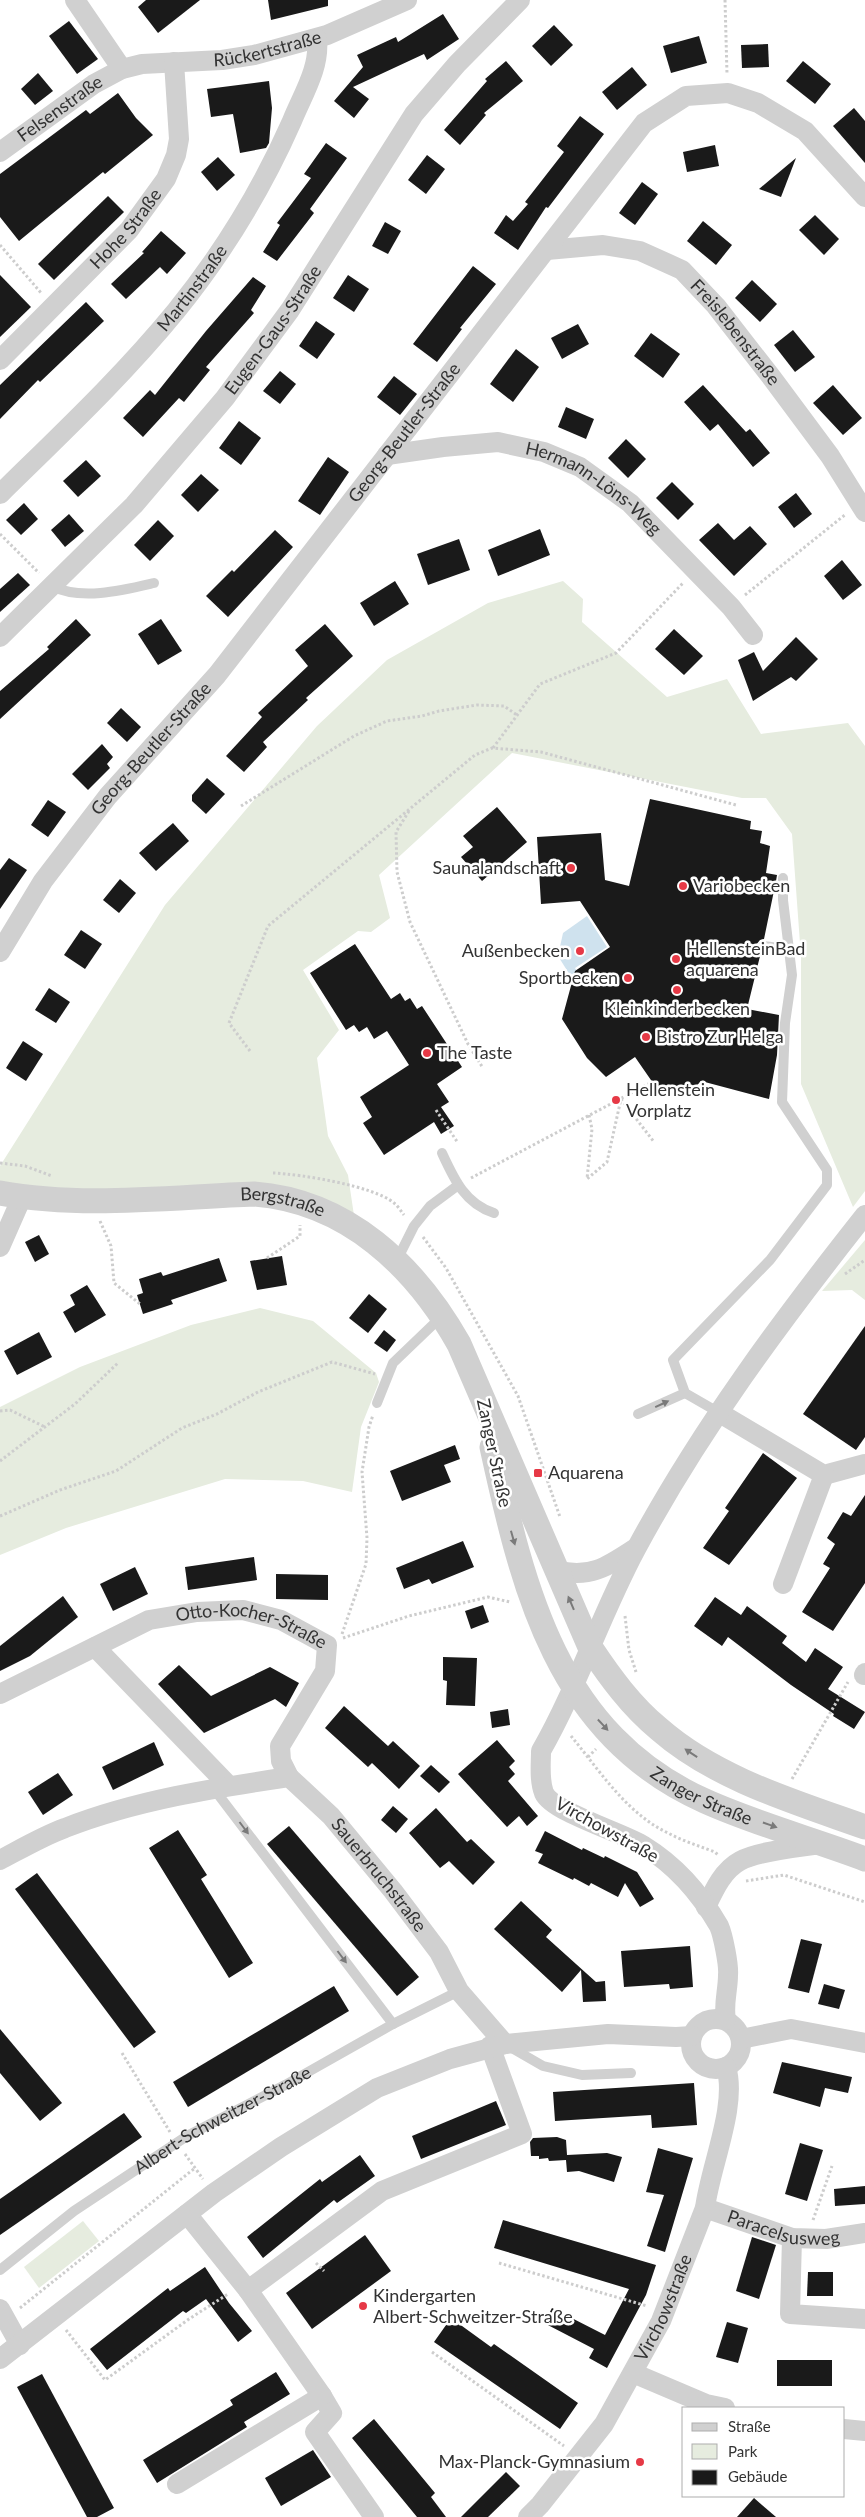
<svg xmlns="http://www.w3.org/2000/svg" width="865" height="2517" viewBox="0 0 865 2517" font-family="Lato,sans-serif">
  <rect width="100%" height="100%" fill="#fff"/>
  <g fill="#e6ecdf">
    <path d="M563 581 583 599 582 622 667 697 727 679 761 734 848 723 865 746V1191L853 1207 801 1084V957L792 834 766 798H742L512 753 379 875 390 918 371 932 358 931 303 970 339 1030 317 1058 328 1136 348 1175 356 1229 309 1204 0 1193V1166L165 905 317 726 387 660 488 603Z"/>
    <path d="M865 1240V1300L852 1290 822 1291Z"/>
    <path d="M260 1308 313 1321 376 1373 379 1382 361 1427 352 1492 303 1481 225 1479 66 1528 0 1555V1407L80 1367 191 1325Z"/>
    <path d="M83 2221 99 2241 39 2288 24 2267Z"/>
  </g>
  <path fill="#cfe2ee" d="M587 916 607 947 575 968 585 984 578 988 558 956 563 933Z"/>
  <g fill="#1a1a1a">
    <path d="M146 0H200L158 33 138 7Z"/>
    <path d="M268 0H328V6L271 20Z"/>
    <path d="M443 14 459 39 427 60 424 54 353 87 369 99 354 118 334 101 363 67 357 55 396 37 398 42Z"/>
    <path d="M69 21 98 59 77 74 49 36Z"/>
    <path d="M554 25 573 45 551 66 532 46Z"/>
    <path d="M699 36 707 63 671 73 663 46Z"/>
    <path d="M768 44 769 67 742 68 741 45Z"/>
    <path d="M506 61 523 81 484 113 486 115 460 145 444 130 487 81 485 79Z"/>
    <path d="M803 61 831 84 815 104 786 81Z"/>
    <path d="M632 67 647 85 617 110 602 92Z"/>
    <path d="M38 73 53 91 35 105 21 89Z"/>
    <path d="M269 81 272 108 269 143 266 148 240 153 233 114 211 117 207 89Z"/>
    <path d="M118 93 136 118 153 135 105 174 103 172 19 241 0 217V174L86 110 90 114Z"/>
    <path d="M854 108 865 121V163L833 126Z"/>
    <path d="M580 116 604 134 548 208 546 207 518 250 494 233 506 215 513 221 528 204 525 202 564 152 557 146Z"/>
    <path d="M326 143 347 158 310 209 314 213 277 261 263 252 280 225 277 223 311 178 304 174Z"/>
    <path d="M715 145 719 166 687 172 683 152Z"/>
    <path d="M427 155 445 169 426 194 408 180Z"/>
    <path d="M218 157 235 175 217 191 201 172Z"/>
    <path d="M796 158 781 197 759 189Z"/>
    <path d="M642 182 658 194 635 225 619 213Z"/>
    <path d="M108 196 124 212 54 280 38 264Z"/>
    <path d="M815 215 839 239 824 255 799 230Z"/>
    <path d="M703 221 732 245 716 265 687 241Z"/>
    <path d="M385 222 401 231 388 254 372 246Z"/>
    <path d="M161 231 186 253 167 274 160 267 126 299 111 284 144 253 142 252Z"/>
    <path d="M473 266 496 284 460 328 462 329 437 362 413 344Z"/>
    <path d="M0 275 31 307 0 337Z"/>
    <path d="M348 275 369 289 354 312 333 298Z"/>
    <path d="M253 277 266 286 251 310 254 313 206 367 210 370 184 402 179 398 143 437 123 418 150 390 155 395 206 331Z"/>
    <path d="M752 280 777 304 760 322 735 298Z"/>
    <path d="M86 302 104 321 40 382 38 380 0 419V385Z"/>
    <path d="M316 321 335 334 317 359 299 346Z"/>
    <path d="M578 324 589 344 562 359 551 338Z"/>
    <path d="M793 330 815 357 795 372 774 345Z"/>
    <path d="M651 333 680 354 663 378 634 356Z"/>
    <path d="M516 349 539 367 513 402 490 384Z"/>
    <path d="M280 371 296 384 280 404 263 391Z"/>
    <path d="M394 376 417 394 400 415 377 397Z"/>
    <path d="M703 385 746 432 750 429 770 453 753 467 718 424 710 431 684 402Z"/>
    <path d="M833 385 862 418 843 435 813 403Z"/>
    <path d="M566 407 594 419 586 439 558 427Z"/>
    <path d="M239 421 261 438 241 465 219 448Z"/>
    <path d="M626 439 646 459 628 478 608 458Z"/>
    <path d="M328 457 349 472 320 515 298 501Z"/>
    <path d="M86 460 101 476 78 497 63 481Z"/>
    <path d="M201 474 219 490 198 512 181 495Z"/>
    <path d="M672 482 694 504 678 520 656 498Z"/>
    <path d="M796 493 812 514 794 528 778 507Z"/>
    <path d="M24 503 38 519 21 535 6 520Z"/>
    <path d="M69 514 84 531 65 547 51 530Z"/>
    <path d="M158 520 174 536 150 561 134 545Z"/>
    <path d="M718 523 734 540 750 526 767 544 734 576 699 540Z"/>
    <path d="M540 529 550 555 498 576 488 550Z"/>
    <path d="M275 530 293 547 228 617 206 596 232 570 234 572Z"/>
    <path d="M459 539 470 570 428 585 417 554Z"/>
    <path d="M842 560 862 585 843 600 824 576Z"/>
    <path d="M18 573 30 585 0 612V589Z"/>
    <path d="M395 581 409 604 374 626 360 603Z"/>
    <path d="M76 619 91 635 0 719V691L49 649 47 647Z"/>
    <path d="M161 619 182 651 158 665 138 634Z"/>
    <path d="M325 624 353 656 306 698 308 700 263 742 267 747 244 772 226 756 262 717 258 713 308 666 295 650Z"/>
    <path d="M674 629 703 656 684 675 655 649Z"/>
    <path d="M796 637 818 659 796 681 791 677 753 701 738 660 754 652 763 671Z"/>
    <path d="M121 708 141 727 127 742 107 723Z"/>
    <path d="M102 744 113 757 107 764 110 768 88 790 72 774Z"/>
    <path d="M207 778 225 794 206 814 192 801V795Z"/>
    <path d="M650 799 751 821 750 829 762 831 760 843 770 846 766 873 777 875 776 881 764 939 760 940 756 945 757 949 761 952 747 1009 779 1015 777 1055 769 1099 701 1081 687 1096H662L635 1057 606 1077 587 1058 562 1019 575 971 610 947 580 901 541 904 537 837 601 833 605 880 629 886Z"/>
    <path d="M48 800 66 812 48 837 31 825Z"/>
    <path d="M497 807 527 842 482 881 461 857 473 847 463 836Z"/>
    <path d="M173 823 189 841 156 871 139 853Z"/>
    <path d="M9 858 27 870 0 909V870Z"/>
    <path d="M120 879 136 893 119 913 103 900Z"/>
    <path d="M81 930 102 944 85 969 64 955Z"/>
    <path d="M355 944 391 999 400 993 405 1001 410 998 417 1009 422 1006 462 1067 437 1084 449 1102 441 1107 454 1126 441 1134 434 1122 384 1155 363 1123 372 1117 360 1097 409 1065 387 1031 374 1039 367 1027 359 1032 354 1025 346 1030 310 973Z"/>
    <path d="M49 988 70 1002 56 1023 35 1010Z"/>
    <path d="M23 1041 43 1054 26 1081 6 1068Z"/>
    <path d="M39 1235 49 1254 35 1262 25 1242Z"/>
    <path d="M282 1256 287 1285 257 1290 250 1261Z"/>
    <path d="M219 1258 227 1281 171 1300 173 1304 143 1314 137 1295 143 1293 139 1279 161 1272 163 1276Z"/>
    <path d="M87 1285 106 1315 75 1333 63 1312 75 1305 70 1295Z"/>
    <path d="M369 1294 387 1309 368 1333 349 1318Z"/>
    <path d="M865 1326V1437L856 1450 803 1414Z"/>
    <path d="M384 1330 396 1340 387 1352 374 1343Z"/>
    <path d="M39 1332 52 1357 17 1375 4 1351Z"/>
    <path d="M455 1445 460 1459 444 1465 451 1482 402 1501 390 1471Z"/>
    <path d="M763 1453 797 1478 729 1565 703 1548 729 1511 725 1508Z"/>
    <path d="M865 1495V1583L833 1631 802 1612 830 1568 823 1564 835 1544 827 1538 843 1512 851 1516Z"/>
    <path d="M463 1541 474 1567 432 1584 429 1579 404 1589 396 1568Z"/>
    <path d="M254 1557 257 1580 188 1590 185 1567Z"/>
    <path d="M135 1567 148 1594 113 1611 100 1584Z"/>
    <path d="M276 1574 328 1575V1600L276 1599Z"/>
    <path d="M63 1596 78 1617 30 1656 0 1671V1646Z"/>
    <path d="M715 1597 741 1615 747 1606 787 1636 782 1643 806 1662 815 1648 843 1667 828 1689 865 1712 854 1729 833 1716 834 1714 791 1685 728 1637 722 1646 694 1626Z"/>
    <path d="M483 1605 489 1622 471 1629 465 1611Z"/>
    <path d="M443 1657 477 1658 475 1706 446 1705 447 1681 443 1680Z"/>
    <path d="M179 1665 211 1696 270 1667 299 1683 286 1707 275 1699 204 1733 158 1684Z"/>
    <path d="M344 1706 388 1746 393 1741 420 1766 399 1789 372 1763 368 1767 325 1728Z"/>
    <path d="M508 1709 510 1725 492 1728 490 1712Z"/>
    <path d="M497 1740 515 1761 509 1767 515 1774 508 1781 538 1816 527 1826 519 1816 507 1827 458 1774Z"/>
    <path d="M154 1742 164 1765 113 1790 102 1767Z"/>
    <path d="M431 1765 450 1782 439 1793 420 1776Z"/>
    <path d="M58 1773 73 1795 43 1815 28 1792Z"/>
    <path d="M393 1806 408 1819 396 1833 381 1820Z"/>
    <path d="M436 1808 467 1842 471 1839 495 1862 473 1885 449 1861 440 1868 409 1833Z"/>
    <path d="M289 1826 419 1977 397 1996 267 1844Z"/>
    <path d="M178 1830 207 1875 201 1879 253 1963 229 1978 149 1848Z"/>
    <path d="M545 1831 582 1850 583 1848 604 1858 605 1856 637 1872 654 1899 640 1907 625 1883 618 1897 591 1883 589 1886 574 1878 573 1880 538 1863 543 1854 535 1851Z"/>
    <path d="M37 1873 156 2032 134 2048 15 1889Z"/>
    <path d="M521 1901 552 1930 546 1937 596 1982 605 1981 606 2001 583 2002 581 1970 562 1992 494 1929Z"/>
    <path d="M801 1939 822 1944 809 1993 788 1988Z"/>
    <path d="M690 1946 693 1987 670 1989 669 1984 624 1987 621 1951Z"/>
    <path d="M824 1984 845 1990 839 2009 818 2004Z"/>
    <path d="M334 1986 349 2011 188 2107 173 2082Z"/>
    <path d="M0 2029 62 2103 40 2121 0 2073Z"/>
    <path d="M782 2062 852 2077 848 2093 825 2088 820 2107 773 2093Z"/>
    <path d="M694 2083 697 2125 652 2128 651 2115 555 2121 553 2092Z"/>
    <path d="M496 2101 506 2125 421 2159 412 2136Z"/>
    <path d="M124 2113 142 2137 0 2235V2199Z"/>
    <path d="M557 2137 566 2140 567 2155 607 2153 622 2157 614 2182 579 2171 567 2172 566 2160 549 2161 548 2158 539 2159V2156H531L530 2142 533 2138Z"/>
    <path d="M800 2143 823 2150 807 2201 785 2194Z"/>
    <path d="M658 2148 693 2158 665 2252 647 2246 664 2195 646 2192Z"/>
    <path d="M360 2155 375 2176 337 2203 334 2200 263 2258 247 2237 320 2179 322 2182Z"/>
    <path d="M865 2186V2204L835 2206 834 2189Z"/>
    <path d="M503 2220 656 2265 646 2295 607 2368 589 2358 594 2349 544 2323 552 2308 605 2335 629 2289 494 2248Z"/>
    <path d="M365 2235 391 2271 312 2329 286 2293Z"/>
    <path d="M752 2237 776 2245 759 2299 736 2291Z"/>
    <path d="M205 2267 229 2303 252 2331 238 2342 206 2299 186 2313 183 2311 107 2370 90 2349 168 2288 170 2291Z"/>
    <path d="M808 2272H833V2296H807Z"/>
    <path d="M451 2318 491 2347 494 2344 578 2403 560 2429 434 2342Z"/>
    <path d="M727 2322 748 2328 738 2363 716 2357Z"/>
    <rect x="777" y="2360" width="55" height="26"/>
    <path d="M276 2372 290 2394 244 2422 247 2427 157 2483 143 2460 233 2405 230 2400Z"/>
    <path d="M42 2374 114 2508 97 2517H87L17 2387Z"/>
    <path d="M374 2419 435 2493 431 2497 446 2517H417L352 2438Z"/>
    <path d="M313 2450 331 2477 281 2506 265 2478Z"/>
    <path d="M506 2472 520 2486 488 2517H461Z"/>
    <path d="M754 2498 776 2517H737Z"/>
  </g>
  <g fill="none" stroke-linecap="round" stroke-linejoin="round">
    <g stroke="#cdcdcd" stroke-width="3" stroke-dasharray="2.5 2.5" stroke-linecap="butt">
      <path d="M725 0 727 74"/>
      <path d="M0 245 42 294"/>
      <path d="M0 534 39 573"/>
      <path d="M745 595 846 514"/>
      <path d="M493 748 540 684 616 653 683 583"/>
      <path d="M241 806 354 736 387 721 422 716 439 711 477 705 504 706 517 715"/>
      <path d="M409 811 396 832 397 872 410 922 468 1044 483 1068"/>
      <path d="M250 1051 229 1023 268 926 475 755 492 748 541 752 736 805"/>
      <path d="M621 1099 654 1142"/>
      <path d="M436 1110 458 1143"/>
      <path d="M589 1115 592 1129 587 1179 607 1162 621 1099"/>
      <path d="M0 1163 25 1166 52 1176"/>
      <path d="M273 1173C300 1174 374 1186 394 1203 398 1206 401 1211 404 1215"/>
      <path d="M471 1178 652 1082"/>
      <path d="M100 1221 111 1246 114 1283 140 1304"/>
      <path d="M423 1237 446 1268 518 1396 560 1517"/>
      <path d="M267 1258 300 1236V1225"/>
      <path d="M845 1274 865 1260"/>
      <path d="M0 1411 10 1410 45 1427"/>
      <path d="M0 1461 75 1404 119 1362"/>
      <path d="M0 1516 60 1490 116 1471 182 1428 217 1414 258 1392 332 1362 375 1374"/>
      <path d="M625 1616 629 1650 636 1672"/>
      <path d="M342 1634 366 1564 367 1538 362 1472 369 1427 373 1415"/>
      <path d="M343 1638 409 1616 488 1597 510 1602"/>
      <path d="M571 1736C600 1771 626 1813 668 1833 683 1841 699 1846 715 1852L718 1855"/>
      <path d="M588 1757 596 1749"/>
      <path d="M792 1779 848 1682"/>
      <path d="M746 1881 784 1875 865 1902"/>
      <path d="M122 2053 170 2132"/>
      <path d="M185 2154 203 2179"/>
      <path d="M813 2220 832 2166"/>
      <path d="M316 2263 324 2271"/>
      <path d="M499 2263 647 2306"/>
      <path d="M20 2308 195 2168"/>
      <path d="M66 2330 105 2380 189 2319 228 2294"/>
      <path d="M432 2352 564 2446"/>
    </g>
    <g stroke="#d0d0d0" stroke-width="10">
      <path d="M52 586C81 601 124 590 154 583"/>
      <path d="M763 946 788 949"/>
      <path d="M442 1153C454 1179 465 1204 494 1213"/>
      <path d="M397 1260 414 1226 430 1206 457 1186"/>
      <path d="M377 1403 393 1363 442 1316"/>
      <path d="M718 1412 685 1393 673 1360 770 1260 827 1185V1170L782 1102 785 1023 792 975 783 900V878"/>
      <path d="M638 1414 685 1393"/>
      <path d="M214 1789 393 2024"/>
      <path d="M510 2047 543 2066 582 2075 631 2073"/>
      <path id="s1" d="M0 2270 74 2211 187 2136 285 2085 393 2024 459 1991"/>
    </g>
    <g stroke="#d0d0d0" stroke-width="20">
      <path d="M75 0 122 69"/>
      <path id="s2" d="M0 152 94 84 122 69 142 64 222 60 254 55 327 35 407 0"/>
      <path id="s3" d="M547 250 603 245 640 251 682 270 716 306 772 378 830 456 865 512"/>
      <path id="s4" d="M0 360 129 230 166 179 176 155 179 139 174 62"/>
      <path id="s5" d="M387 455 443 447 498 442 544 452 580 467 630 503 731 607 753 635"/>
      <path id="s6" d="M0 494C60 435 122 377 176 311 223 253 262 189 292 121 303 94 320 68 317 39"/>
      <path id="s7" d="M0 637 134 505 225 398 290 310 414 114 457 64 520 0"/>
      <path id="s8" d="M0 952 43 881 108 796 217 675 644 123 686 96 728 93 758 103 805 131 865 197"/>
      <path d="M0 1247 22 1197"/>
      <path d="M718 1412 824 1475 865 1464"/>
      <path d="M556 1570C589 1579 607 1567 634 1549"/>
      <path d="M783 1584 824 1475"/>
      <path d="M95 1647 229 1786"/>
      <path d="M864 1675 865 1673"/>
      <path id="s9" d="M0 1694 149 1620 197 1612 243 1610 281 1620 327 1645 325 1671 280 1746 281 1761 289 1777"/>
      <path id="s10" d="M0 1860C21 1849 43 1836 65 1828 136 1800 215 1788 289 1777L331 1816 393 1891 439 1952 459 1991 505 2044"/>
      <path d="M706 1907C714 1890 723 1870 740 1861 758 1851 800 1847 821 1844"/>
      <circle cx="716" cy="2044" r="25"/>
      <path d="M726 2020C723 2004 728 1991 728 1975 729 1965 723 1935 719 1926 701 1895 675 1865 644 1846 624 1833 552 1812 544 1793 539 1780 541 1764 541 1751 578 1686 601 1614 636 1549 700 1430 781 1321 865 1215"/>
      <path d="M741 2039 791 2029 865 2043"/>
      <path id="s11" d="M705 2208 792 2238 826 2239 865 2233"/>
      <path d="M187 2214 248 2290 322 2396 332 2413 315 2432 374 2517"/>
      <path d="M792 2238 790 2314 865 2319"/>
      <path d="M248 2290 382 2191 522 2134 490 2046"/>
      <path d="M0 2309 20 2345"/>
      <path d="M0 2359 214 2193 281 2147 377 2088 450 2059 505 2044 608 2034 676 2037 692 2036"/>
      <path d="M633 2373 706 2404 725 2408"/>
      <path d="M844 2429 865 2431"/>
      <path d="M177 2484 322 2396"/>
      <path id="s12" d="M528 2517 540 2505 604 2424 661 2321 705 2208C710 2167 738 2105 726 2067"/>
    </g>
    <g stroke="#d0d0d0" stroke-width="25">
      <path id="s13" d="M0 1193C81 1208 171 1197 254 1194 347 1201 415 1266 459 1344L590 1647C610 1677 631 1706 659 1729 716 1779 795 1802 865 1827"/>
      <path id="s14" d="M492 1447C523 1589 557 1735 705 1801 756 1824 812 1839 865 1859"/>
    </g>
  </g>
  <defs><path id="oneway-solid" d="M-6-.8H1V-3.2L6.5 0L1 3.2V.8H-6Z" transform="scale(1.25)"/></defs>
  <g fill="#7a7a7a">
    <use href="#oneway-solid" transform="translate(662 1404) rotate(-25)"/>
    <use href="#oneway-solid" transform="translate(513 1538) rotate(74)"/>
    <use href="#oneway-solid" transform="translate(571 1603) rotate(-113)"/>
    <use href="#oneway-solid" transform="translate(603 1725) rotate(47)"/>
    <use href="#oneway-solid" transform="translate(691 1753) rotate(-146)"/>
    <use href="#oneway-solid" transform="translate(770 1825) rotate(19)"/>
    <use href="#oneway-solid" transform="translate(244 1828) rotate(53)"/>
    <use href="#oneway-solid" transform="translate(342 1957) rotate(53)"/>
  </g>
  <g fill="#e63946" stroke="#fff" stroke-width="2">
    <circle cx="571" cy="868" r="5"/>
    <circle cx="683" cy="886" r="5"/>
    <circle cx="580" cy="951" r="5"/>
    <circle cx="676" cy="959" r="5"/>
    <circle cx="628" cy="978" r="5"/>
    <circle cx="677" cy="990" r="5"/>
    <circle cx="646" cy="1037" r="5"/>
    <circle cx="427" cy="1053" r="5"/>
    <circle cx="616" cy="1100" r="5"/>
    <rect x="533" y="1468" width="10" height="10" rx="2.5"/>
    <circle cx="363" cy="2306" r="5"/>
    <circle cx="640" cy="2462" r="5"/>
  </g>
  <g text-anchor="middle" stroke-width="5" stroke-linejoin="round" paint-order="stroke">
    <g font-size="18" fill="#333" stroke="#fff">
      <text dy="6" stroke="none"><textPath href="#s2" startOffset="295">Rückertstraße</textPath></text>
      <text dy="6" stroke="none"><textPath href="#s2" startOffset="74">Felsenstraße</textPath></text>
      <text dy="6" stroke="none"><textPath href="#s4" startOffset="182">Hohe Straße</textPath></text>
      <text dy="6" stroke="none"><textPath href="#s6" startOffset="282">Martinstraße</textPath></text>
      <text dy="6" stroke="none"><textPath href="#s7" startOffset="412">Eugen-Gaus-Straße</textPath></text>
      <text dy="6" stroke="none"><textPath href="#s3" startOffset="222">Freislebenstraße</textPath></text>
      <text dy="6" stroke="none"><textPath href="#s8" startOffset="659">Georg-Beutler-Straße</textPath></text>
      <text dy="6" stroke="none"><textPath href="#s5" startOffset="220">Hermann-Löns-Weg</textPath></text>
      <text dy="6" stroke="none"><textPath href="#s8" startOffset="254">Georg-Beutler-Straße</textPath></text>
      <text dy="6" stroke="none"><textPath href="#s13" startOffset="284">Bergstraße</textPath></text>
      <text transform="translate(494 1453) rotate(78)" y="6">Zanger Straße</text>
      <text dy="6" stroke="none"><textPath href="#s9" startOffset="272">Otto-Kocher-Straße</textPath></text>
      <text dy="6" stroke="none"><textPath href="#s14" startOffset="426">Zanger Straße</textPath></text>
      <text transform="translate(607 1830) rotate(29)" y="6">Virchowstraße</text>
      <text dy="6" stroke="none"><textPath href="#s10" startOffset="436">Sauerbruchstraße</textPath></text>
      <text dy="6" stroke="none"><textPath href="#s1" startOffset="269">Albert-Schweitzer-Straße</textPath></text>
      <text dy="6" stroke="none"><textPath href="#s11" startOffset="82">Paracelsusweg</textPath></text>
      <text dy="6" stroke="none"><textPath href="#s12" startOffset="251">Virchowstraße</textPath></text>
    </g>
    <g font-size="18" fill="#333" stroke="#fff" text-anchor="start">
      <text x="561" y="874" text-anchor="end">Saunalandschaft</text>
      <text x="693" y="892">Variobecken</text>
      <text x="686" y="955">HellensteinBad<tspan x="686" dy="21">aquarena</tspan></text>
      <text x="570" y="957" text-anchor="end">Außenbecken</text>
      <text x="618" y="984" text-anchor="end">Sportbecken</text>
      <text x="677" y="1015" text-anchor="middle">Kleinkinderbecken</text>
      <text x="656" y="1043">Bistro Zur Helga</text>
      <text x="437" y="1059">The Taste</text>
      <text x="626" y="1096">Hellenstein<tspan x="626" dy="21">Vorplatz</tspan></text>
      <text x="548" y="1479">Aquarena</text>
      <text x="373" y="2302">Kindergarten<tspan x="373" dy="21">Albert-Schweitzer-Straße</tspan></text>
      <text x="630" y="2468" text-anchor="end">Max-Planck-Gymnasium</text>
    </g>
  </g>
  <rect x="682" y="2407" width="162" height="90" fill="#ffffff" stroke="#adadad"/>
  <rect x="692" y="2423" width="25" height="8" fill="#d0d0d0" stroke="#adadad"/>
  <text x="728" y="2432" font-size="15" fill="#333333">Straße</text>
  <rect x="692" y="2444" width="25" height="15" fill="#e6ecdf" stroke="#adadad"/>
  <text x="728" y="2457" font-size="15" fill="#333333">Park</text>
  <rect x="692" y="2470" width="25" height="15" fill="#1a1a1a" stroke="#adadad"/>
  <text x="728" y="2482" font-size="15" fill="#333333">Gebäude</text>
</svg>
